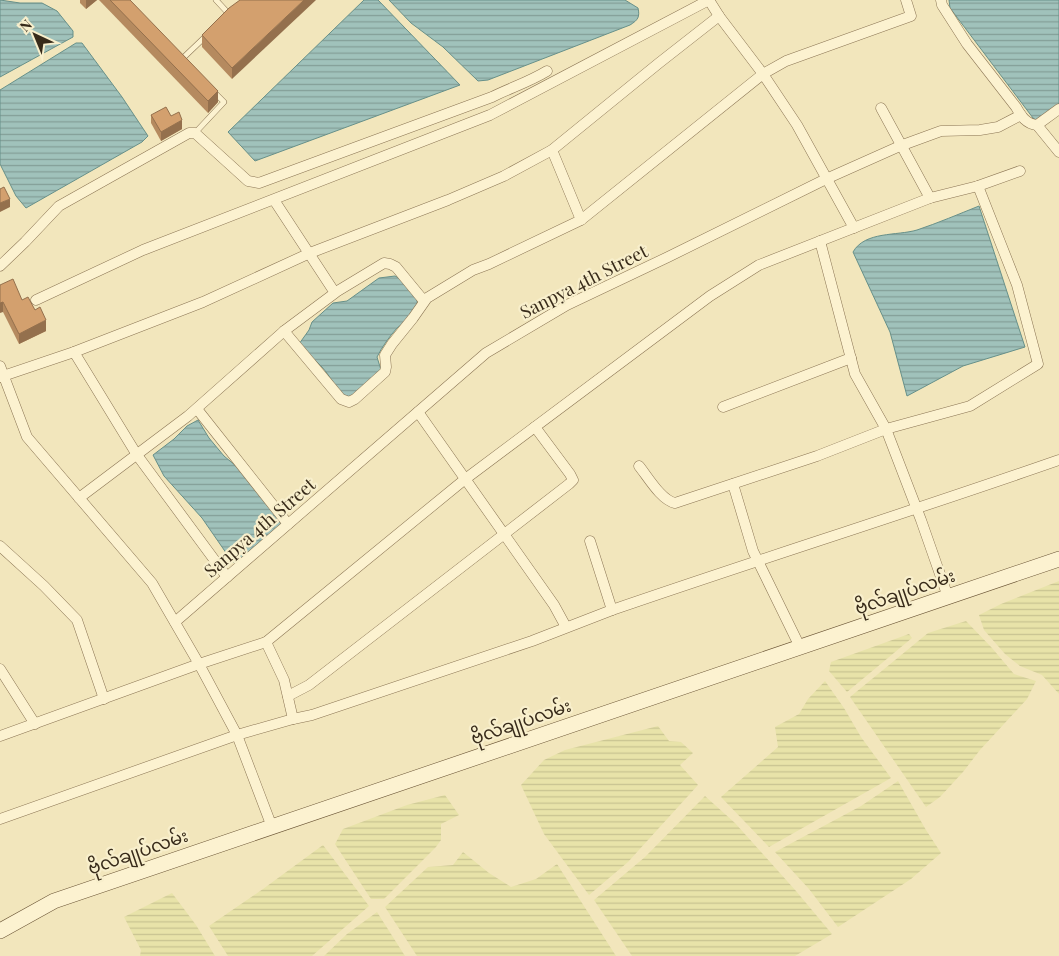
<svg xmlns="http://www.w3.org/2000/svg" width="1059" height="956" viewBox="0 0 1059 956" font-family="'Playfair Display','Noto Sans Myanmar',serif">
  <defs>
    <pattern id="farmland-rules" width="6" height="5" patternUnits="userSpaceOnUse" patternTransform="scale(1.25)"><rect width="6" height="5" fill="#e8e3a9"/><path d="M0 2.5h6" fill="none" stroke="#c8c391"/></pattern>
    <pattern id="water-rules" width="6" height="5" patternUnits="userSpaceOnUse" patternTransform="scale(1.25)"><rect width="6" height="5" fill="#a0c2bb"/><path d="M0 2.5h6" fill="none" stroke="#839e97"/></pattern>
  </defs>
  <rect width="100%" height="100%" fill="#f2e6bc"/>
  <g fill="url(#farmland-rules)">
    <path d="M1059 581V694L1042 675 1020 666 1005 654 984 630 979 615 1001 604Z"/>
    <path d="M966 621 992 648 1014 674 1036 681 1027 699 980 750 963 772 940 797 926 807 850 697 928 633Z"/>
    <path d="M909 634 912 638 847 692 829 671 831 662Z"/>
    <path d="M825 681 844 708 861 737 891 778 769 847 721 797 778 747 775 727 799 714 808 699Z"/>
    <path d="M658 726 669 741 681 742 693 753 680 765 698 785 628 862 589 895 544 834 521 785 544 760 565 750Z"/>
    <path d="M898 781 926 830 941 853 911 879 838 927 809 889 775 852 861 806Z"/>
    <path d="M445 795 459 815 441 824V840L436 847 384 899H371L335 844 343 829 407 805Z"/>
    <path d="M705 796 735 823 796 891 832 934 795 956H632L594 900 645 857Z"/>
    <path d="M323 845 369 906 312 956H228L209 926 263 889Z"/>
    <path d="M463 852 489 873 511 887 536 879 557 864 616 956H417L385 907 428 867 453 865Z"/>
    <path d="M172 893 196 925 215 956H140L141 950 124 917Z"/>
    <path d="M377 912 405 956H324L347 934Z"/>
  </g>
  <g fill="url(#water-rules)" stroke="#679089">
    <path d="M0 0 20 3H42L57 11 73 31V37L0 77Z"/>
    <path d="M364 0H378L460 85 255 161 228 132Z"/>
    <path d="M389 0H625L638 8C640 17 638 20 630 25L488 80 478 81 443 47 411 23Z"/>
    <path d="M949 0H1059V104L1036 120 1033 118 950 8Z"/>
    <path d="M76 43H82L122 97 148 136 142 142 26 208 16 196 0 164V90Z"/>
    <path d="M979 206 1025 347 963 366 907 396 890 332 853 252C865 231 897 236 917 230 938 223 959 214 979 206Z"/>
    <path d="M395 276C406 281 424 299 415 313 411 319 403 323 397 328 389 337 382 347 377 357L381 370 359 391 348 398C336 390 331 377 322 367 314 359 306 352 299 344L309 330 312 322 333 303 347 301 379 278Z"/>
    <path d="M198 420 209 438 224 456 242 471 282 523 235 563 231 560 202 518 164 476 153 455 174 439 187 426Z"/>
  </g>
  <g fill="none" stroke-linecap="round" stroke-linejoin="round">
    <defs>
      <g id="lane">
        <path d="M216 0 229 14"/>
        <path d="M183 58 206 36"/>
        <path d="M195 133 224 102 214 92"/>
      </g>
      <g id="street">
        <path d="M709 0 719 16"/>
        <path d="M941 0 942 5 967 44 1016 107C1021 116 1026 124 1037 125L1059 109"/>
        <path d="M881 108 930 198"/>
        <path d="M1037 125 1059 152"/>
        <path d="M552 150 581 220"/>
        <path d="M820 241 855 374 886 429 970 406 1038 364 1017 285 978 186"/>
        <path d="M0 266 25 242 59 206 189 133H195L248 181 259 183 492 97C510 88 529 82 547 71"/>
        <path d="M336 292 384 263 390 264 396 267 424 301"/>
        <path d="M36 300 143 250 490 115 709 0"/>
        <path d="M284 331 341 399 349 402 355 399 385 372 386 367 385 355 392 344 413 318 427 298 473 270 489 264 581 220 763 74 797 125 854 228"/>
        <path d="M74 352 137 455 227 577"/>
        <path d="M0 366 27 437 152 583 199 664 237 735 272 827"/>
        <path d="M0 377 74 352 203 302 310 253 448 200 504 176 552 150 659 63 719 16 763 74 786 61 911 16 906 0"/>
        <path d="M723 407 851 358"/>
        <path d="M197 409 288 524"/>
        <path d="M418 412 554 605 566 627"/>
        <path d="M639 466C648 477 661 500 675 503L817 456 886 429 921 520 948 597"/>
        <path d="M733 484 753 551 800 647"/>
        <path d="M79 498 188 416 284 331 335 293 274 200"/>
        <path d="M0 546 44 586 77 620 104 699"/>
        <path d="M612 610C760 559 910 512 1059 460"/>
        <path d="M175 622 486 353 567 305 668 257 826 179 900 146 941 131 980 130 998 127 1021 115"/>
        <path d="M266 642 284 680 293 719"/>
        <path d="M0 669 35 724"/>
        <path d="M288 696 309 685 569 484 573 480 570 474 535 427"/>
        <path d="M0 736 199 664 266 642 464 480 710 296 759 265 930 198 978 186 1020 171"/>
        <path d="M0 819 237 735 293 719 312 715 532 641 612 610 590 541"/>
      </g>
      <path id="secondary" d="M0 931 54 901 1059 559"/>
    </defs>
    <use href="#lane" stroke="#8b7554" stroke-width="6"/>
    <use href="#street" stroke="#8b7554" stroke-width="11"/>
    <use href="#secondary" stroke="#6c5637" stroke-width="16"/>
    <use href="#lane" stroke="#fcf2d0" stroke-width="5"/>
    <use href="#street" stroke="#fcf2d0" stroke-width="10"/>
    <use href="#secondary" stroke="#fcf2d0" stroke-width="15"/>
  </g>
  <g fill="#b58a5f">
    <path d="M80 0H97L86 9 80 3Z"/>
    <path d="M99 0H130L218 102 208 113Z"/>
    <path d="M240 0 232 79 202 47V35Z"/>
    <path d="M151 115 171 116 182 129 161 141 151 123Z"/>
    <path d="M0 285 35 310 46 331 19 344 3 312Z"/>
  </g>
  <g fill="#94704d">
    <path d="M86 0H97L86 9Z"/>
    <path d="M304 0H316L232 79V68Z"/>
    <path d="M218 91V102L208 113V101Z"/>
    <path d="M182 120V129L161 141V132Z"/>
    <path d="M10 199V207L0 212V203Z"/>
    <path d="M3 302V312L0 313V303Z"/>
    <path d="M46 320V331L19 344V334Z"/>
  </g>
  <g fill="#d3a06e" stroke="#94704d">
    <path d="M110 0H130L218 91 208 101Z"/>
    <path d="M240 0H304L232 68 202 35 229 8Z"/>
    <path d="M166 107 171 116 179 112 182 120 161 132 151 115Z"/>
    <path d="M4 187 10 199 0 203V189Z"/>
    <path d="M13 279 22 300 28 297 35 310 40 307 46 320 19 334 3 302 0 303V285Z"/>
  </g>
  <g text-anchor="middle" stroke-width="4.5" stroke-linejoin="round" paint-order="stroke">
    <g font-size="18" fill="#382b1a" stroke="#f8efcc">
      <text transform="translate(584 282) rotate(-27)" y="6">Sanpya 4th Street</text>
      <text transform="translate(260 528) rotate(-41)" y="6">Sanpya 4th Street</text>
      <text transform="translate(905 592) rotate(-19)" y="6">ဗိုလ်ချုပ်လမ်း</text>
      <text transform="translate(521 722) rotate(-19)" y="6">ဗိုလ်ချုပ်လမ်း</text>
      <text transform="translate(138 852) rotate(-19)" y="6">ဗိုလ်ချုပ်လမ်း</text>
    </g>
  </g>
  <g transform="translate(35 35) rotate(316)" stroke="#f8efcc" stroke-width="4" paint-order="stroke">
  <path d="M0-4L9 19L0 12L-9 19Z" fill="#382b1a"/>
  <text y="-8" font-size="14" font-weight="bold" text-anchor="middle" fill="#382b1a">N</text>
  </g>
</svg>
